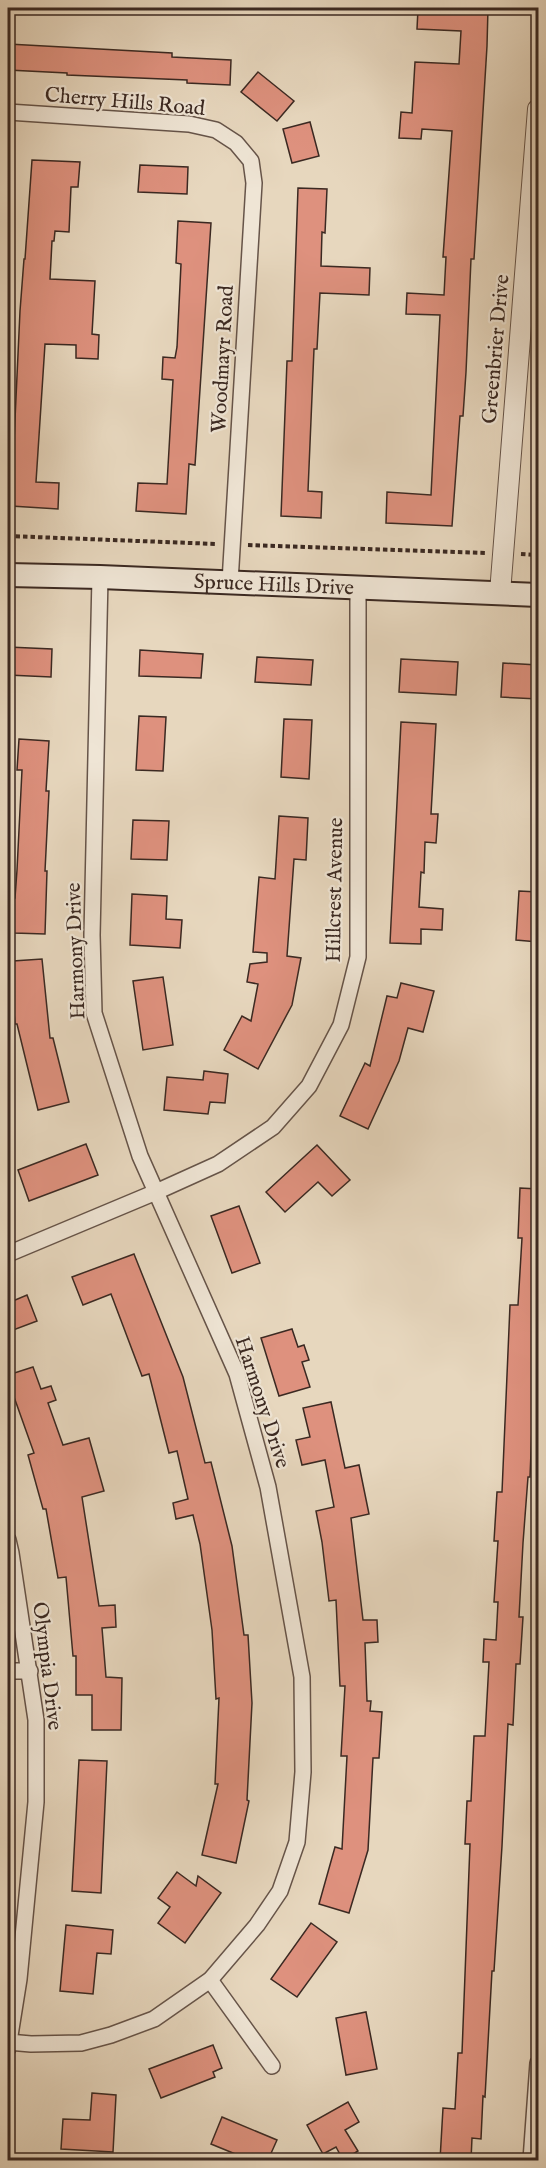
<svg xmlns="http://www.w3.org/2000/svg" width="546" height="2168" viewBox="0 0 546 2168" font-family="'IM FELL English',serif">
  <rect width="100%" height="100%" fill="#e7d7be"/>
  <filter id="stains"><feTurbulence type="fractalNoise" baseFrequency=".00333" numOctaves="4"/><feColorMatrix values="0 0 0 0 .2 0 0 0 0 .09 0 0 0 0 .02 0 0 0 .5 -.17"/></filter>
  <radialGradient id="worn" r=".72"><stop offset=".6" stop-color="#630" stop-opacity="0"/><stop offset="1" stop-color="#630" stop-opacity=".3"/></radialGradient>
  <g fill="#de917e" stroke="#3b2922" stroke-width="1.5">
    <path d="M462 8H488L487 46 474 259H471L466 372 463 416H460L452 526 386 523 387 492 431 495 440 315 406 314 407 293 444 295 446 257H443L452 131 422 129 421 139 399 138 401 112 412 113 415 62 459 64 461 31 417 29 418 9 462 11Z"/>
    <path d="M8 44 172 53V57L231 60 230 85 187 83V80L67 75V73L8 70Z"/>
    <path d="M258 72 294 101 277 121 241 92Z"/>
    <path d="M310 122 319 156 292 163 283 129Z"/>
    <path d="M32 160 80 162 78 187H71L69 232 55 231 54 241H52L50 279 95 281 92 334 99 335 98 359 76 358V345L45 344 36 482 59 483 58 509 11 506 20 311 24 259H25Z"/>
    <path d="M140 165 188 167 187 194 138 192Z"/>
    <path d="M298 188 327 189 325 233 322 232 321 266 370 268 369 295 320 293 317 349H314L308 491 322 492 321 518 281 516 287 361H292Z"/>
    <path d="M178 221 211 223 195 465 189 464 186 514 136 511 138 483 167 484 173 380 162 379 163 357 175 358 177 347 181 264 176 263Z"/>
    <path d="M8 647 52 649 51 677 8 675Z"/>
    <path d="M140 650 203 654 201 678 139 676Z"/>
    <path d="M257 657 313 660 311 685 255 682Z"/>
    <path d="M401 659 458 662 456 695 399 692Z"/>
    <path d="M503 663 538 665V699L501 697Z"/>
    <path d="M139 716 166 717 163 771 136 770Z"/>
    <path d="M284 719 312 720 309 779 281 777Z"/>
    <path d="M401 722 436 724 431 814H438L436 843 425 842 424 873 421 872 419 907 443 909 442 930 421 929V944L390 943Z"/>
    <path d="M19 739 49 741 46 791H49L45 871H47L45 934 14 933V918H8V898H15L17 870 22 770H17Z"/>
    <path d="M279 816 308 818 306 860 294 859 287 956 301 958 292 1005 258 1069 224 1050 242 1016 251 1021 258 984 247 982 250 964 267 962V953L253 952 259 877 275 879Z"/>
    <path d="M133 820 169 821 167 860 131 859Z"/>
    <path d="M519 891 538 892V942L516 940Z"/>
    <path d="M132 894 167 896 166 919 182 920 180 948 130 945Z"/>
    <path d="M42 959 50 1038H53L69 1102 38 1110 17 1024H15L13 1001H8V978L14 977 13 961Z"/>
    <path d="M163 977 173 1045 143 1050 133 981Z"/>
    <path d="M401 983 434 991 423 1032 408 1028 399 1061 368 1129 340 1116 365 1063 370 1066 387 996 397 998Z"/>
    <path d="M204 1071 228 1074 225 1103 210 1102 208 1114 164 1110 167 1077 203 1080Z"/>
    <path d="M86 1144 98 1175 29 1201 18 1170Z"/>
    <path d="M317 1145 350 1180 332 1196 318 1182 285 1212 266 1192Z"/>
    <path d="M520 1188 538 1189V1355L535 1354 530 1477H528L523 1543 519 1617H523L520 1664H516L513 1725 508 1724 502 1846 494 1971H492L485 2097 483 2096 481 2139 472 2138 471 2160H440L443 2108 455 2109 458 2053H462L470 1844H465L467 1801H471L474 1736H485L489 1662H483L484 1639 496 1640 498 1602H494L498 1541H494L497 1492H502L510 1305H518L522 1238H518Z"/>
    <path d="M239 1206 260 1263 232 1273 211 1216Z"/>
    <path d="M134 1254 183 1377 205 1463 211 1462 232 1546 244 1635H248L252 1703 247 1800 249 1801 236 1863 202 1855 218 1784H215L219 1698 216 1699 212 1630 200 1544 193 1515 176 1519 173 1503 188 1499 177 1451 169 1453 149 1374 142 1376 111 1294 83 1305 72 1277Z"/>
    <path d="M27 1295 37 1321 8 1332V1303Z"/>
    <path d="M292 1329 298 1347 304 1345 309 1360 302 1362 310 1387 279 1396 261 1338Z"/>
    <path d="M33 1367 41 1389 51 1386 56 1400 48 1403 63 1445 89 1438 104 1491 82 1497 99 1606 115 1605 116 1627 102 1628 106 1677 122 1678 121 1730H92V1695H76V1656H73L66 1577 58 1578 46 1509H43L28 1455 34 1453 8 1380V1375Z"/>
    <path d="M331 1402 345 1468 359 1465 369 1514 351 1518 363 1620H377L378 1642 365 1643 367 1701H371L370 1711 382 1712 379 1758H373L368 1850 349 1913 319 1904 335 1847 342 1849 347 1756H341L345 1686H340L336 1600 329 1601 322 1542 316 1511 334 1507 325 1460 302 1465 296 1440 310 1437 303 1408Z"/>
    <path d="M79 1760 107 1761 101 1893 72 1891Z"/>
    <path d="M177 1872 196 1886 198 1876 221 1893 185 1943 158 1923 170 1907 158 1898Z"/>
    <path d="M311 1923 337 1942 297 1997 271 1979Z"/>
    <path d="M66 1925 113 1930 111 1954 97 1953 93 1994 60 1991Z"/>
    <path d="M366 2012 377 2069 346 2075 336 2018Z"/>
    <path d="M213 2045 222 2068 213 2072 215 2077 161 2098 149 2069Z"/>
    <path d="M92 2093 116 2095 113 2152 61 2149 63 2119 90 2120Z"/>
    <path d="M348 2102 359 2122 345 2130 358 2151 343 2160 336 2147 323 2154 307 2125Z"/>
    <path d="M222 2117 277 2140 268 2160H250L211 2144Z"/>
  </g>
  <g fill="none" stroke-linecap="round" stroke-linejoin="round">
    <defs>
      <g id="minor">
        <path d="M8 112 189 124 216 130 236 143 251 161 254 183 230 582"/>
        <path d="M8 1254 156 1192 218 1164 273 1127 309 1086 341 1025 358 957V588"/>
        <path d="M8 1540 11 1553 36 1720V1802L19 1979 8 2048"/>
        <path d="M8 1671H30"/>
        <path d="M210 1980 272 2066"/>
        <path d="M8 2042 31 2044 81 2043 111 2035 154 2019 210 1980 257 1925 280 1891 297 1842 303 1772 302 1677 268 1487 237 1374 140 1156 94 1013 92 935 100 577"/>
        <path d="M531 2160 538 2063"/>
      </g>
      <path id="tertiary" d="M500 593 538 109"/>
      <g id="secondary">
        <path id="s1" d="M8 575 100 577 538 595"/>
      </g>
    </defs>
    <use href="#minor" stroke="#665449" stroke-width="18"/>
    <use href="#tertiary" stroke="#665449" stroke-width="22"/>
    <use href="#secondary" stroke="#3b2922" stroke-width="26"/>
    <g stroke="#3b2922" stroke-width="4" stroke-dasharray="4.5 3" stroke-linecap="butt">
      <path d="M8 536 217 544"/>
      <path d="M248 545 486 553"/>
      <path d="M521 554 538 555"/>
    </g>
    <use href="#minor" stroke="#efe5d5" stroke-width="15"/>
    <use href="#tertiary" stroke="#efe5d5" stroke-width="20"/>
    <use href="#secondary" stroke="#efe5d5" stroke-width="22"/>
  </g>
  <g text-anchor="middle" stroke-width="4.5" stroke-linejoin="round" paint-order="stroke">
    <g font-size="21" fill="#3b2922" stroke="#efe5d5">
      <text transform="translate(125 101) rotate(5)" y="7">Cherry Hills Road</text>
      <text transform="translate(495 349) rotate(-85)" y="7">Greenbrier Drive</text>
      <text transform="translate(222 359) rotate(-87)" y="7">Woodmayr Road</text>
      <text dy="7" stroke="none"><textPath href="#s1" startOffset="266">Spruce Hills Drive</textPath></text>
      <text transform="translate(334 890) rotate(-89)" y="7">Hillcrest Avenue</text>
      <text transform="translate(75 951) rotate(-92)" y="7">Harmony Drive</text>
      <text transform="translate(263 1402) rotate(72)" y="7">Harmony Drive</text>
      <text transform="translate(48 1666) rotate(83)" y="7">Olympia Drive</text>
    </g>
  </g>
  <rect width="546" height="2168" fill="none" stroke="#e7d7be" stroke-width="30"/>
  <rect x="9" y="9" width="528" height="2150" fill="none" stroke="#3b2922" stroke-width="3"/>
  <rect x="15" y="15" width="516" height="2138" fill="none" stroke="#3b2922" stroke-width="1.5"/>
  <rect width="100%" height="100%" filter="url(#stains)"/>
  <rect width="100%" height="100%" fill="url(#worn)"/>
</svg>
